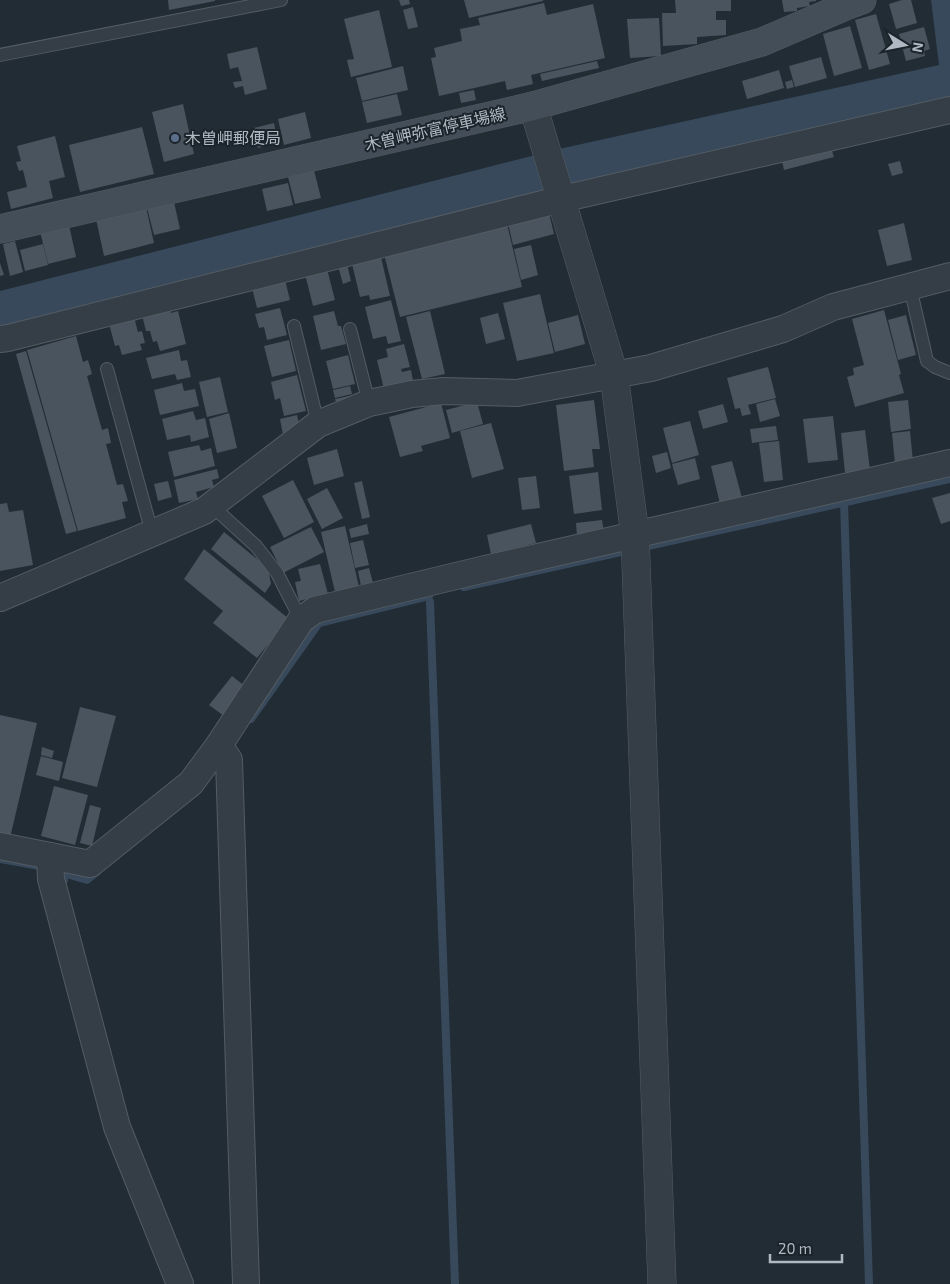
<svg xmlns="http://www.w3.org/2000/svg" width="950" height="1284" viewBox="0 0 950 1284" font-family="'Exo 2','Noto Sans JP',sans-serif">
  <rect width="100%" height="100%" fill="#222c35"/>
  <g fill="#37495b">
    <path d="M931 0H950V101L0 328V291L559 149 939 65Z"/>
    <path d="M0 857 36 864 39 870 0 863Z"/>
  </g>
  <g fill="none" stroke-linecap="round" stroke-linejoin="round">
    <g stroke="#37495b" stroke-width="8">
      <path d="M844 502 869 1284"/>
      <path d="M464 587 950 479"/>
      <path d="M430 602 455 1284"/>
      <path d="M251 719 319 623 429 596"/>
      <path d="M64 880 63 873 87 880 97 872"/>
    </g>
  </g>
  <g fill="#49545f">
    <path d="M168 0H215V1L169 10Z"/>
    <path d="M399 0H409L410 4 401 6Z"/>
    <path d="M464 0H543V1L469 18Z"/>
    <path d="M675 0H731V11H716V20H726V35L697 37V44L663 46 662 13H676Z"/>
    <path d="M782 0H816V1L809 2 810 6 797 8V11L784 12Z"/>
    <path d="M902 0H911L917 23 896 29 889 4Z"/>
    <path d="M544 3 547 15 593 4 605 58 531 75 533 84 507 90 505 81 439 96 431 58 436 57 434 48 462 41 460 29 480 25 478 18Z"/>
    <path d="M413 7 418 27 408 29 403 10Z"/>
    <path d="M379 10 392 67 351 77 347 60 354 59 344 19Z"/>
    <path d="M876 14 890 64 869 70 855 20Z"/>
    <path d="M659 18 661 56 630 58 627 19Z"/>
    <path d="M850 26 862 68 834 76 823 34Z"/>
    <path d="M924 27 930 49 924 51 925 56 906 61 899 34Z"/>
    <path d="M257 47 267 89 245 95 243 86 235 88 233 82 242 81 238 67 230 69 227 54Z"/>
    <path d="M821 57 827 78 795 87 789 66Z"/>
    <path d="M597 61 599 68 542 81 540 74Z"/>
    <path d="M403 66 408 90 362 101 356 78Z"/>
    <path d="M779 70 784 88 747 99 742 81Z"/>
    <path d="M792 80 794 87 787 89 785 82Z"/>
    <path d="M474 90 476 100 461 103 459 93Z"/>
    <path d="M397 94 402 115 367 123 362 102Z"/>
    <path d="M183 104 194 154 164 162 152 112Z"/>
    <path d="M305 112 311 138 284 145 278 119Z"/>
    <path d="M274 123 278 143 258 148 254 128Z"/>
    <path d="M142 127 154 174 80 192 69 145Z"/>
    <path d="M55 136 65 177 49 181 53 198 11 209 7 192 27 187 23 170 19 171 16 162 21 161 17 146Z"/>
    <path d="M830 145 834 157 784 170 781 157Z"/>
    <path d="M900 161 903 173 892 176 888 164Z"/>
    <path d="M314 170 321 198 295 204 288 177Z"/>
    <path d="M288 183 293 205 267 211 262 189Z"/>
    <path d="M174 202 180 229 154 235 147 208Z"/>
    <path d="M146 207 154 243 104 256 96 219Z"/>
    <path d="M549 213 554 234 513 245 508 223Z"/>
    <path d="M904 223 912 260 887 266 878 230Z"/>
    <path d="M507 224 522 287 400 317 384 254Z"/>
    <path d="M69 225 76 257 48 264 40 231Z"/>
    <path d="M15 241 23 272 10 276 3 244Z"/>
    <path d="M43 244 48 265 25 271 20 250Z"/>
    <path d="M531 245 538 275 521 280 514 249Z"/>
    <path d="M381 257 390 296 370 300 369 295 360 297 352 264Z"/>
    <path d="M0 263 4 275 0 276Z"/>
    <path d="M347 264 351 281 343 284 338 266Z"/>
    <path d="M327 269 335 300 313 306 305 274Z"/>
    <path d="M284 276 290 300 257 308 251 284Z"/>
    <path d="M540 294 554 353 517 361 503 303Z"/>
    <path d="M391 300 401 341 388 344 386 336 373 339 365 307Z"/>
    <path d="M169 304 171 313 178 311 186 344 160 351 157 341 153 342 150 331H146L141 311Z"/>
    <path d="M280 308 287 335 267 340 264 327 259 328 255 314Z"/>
    <path d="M884 310 901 374 899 375 904 393 855 407 847 377 854 375 853 368 864 365 852 319Z"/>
    <path d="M334 311 338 326H341L346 344 321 350 313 316Z"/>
    <path d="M430 311 445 374 422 379 406 317Z"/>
    <path d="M133 313 138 332 142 331 145 343 140 344 142 350 122 355 119 345 115 346 108 320Z"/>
    <path d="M498 313 505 339 486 344 480 318Z"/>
    <path d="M578 315 585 344 555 352 548 323Z"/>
    <path d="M906 315 916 355 898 360 888 320Z"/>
    <path d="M76 336 83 362 88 360 92 374 87 376 102 430 108 428 111 443 106 444 117 485 123 484 128 501 122 502 126 518 78 531 27 350Z"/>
    <path d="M289 340 296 371 272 377 264 346Z"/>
    <path d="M404 344 410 367 401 369 402 372 411 370 413 381 384 389 377 360 388 357 386 349Z"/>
    <path d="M179 350 181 361 187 360 191 377 177 380 175 374 152 379 146 358Z"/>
    <path d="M26 351 77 531 66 534 16 354Z"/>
    <path d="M348 355 355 384 333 389 326 361Z"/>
    <path d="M768 367 776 398 748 405 751 414 742 416 740 408 735 409 727 378Z"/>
    <path d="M297 375 306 411 284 416 280 398 275 400 271 382Z"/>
    <path d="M220 377 228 412 207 417 199 382Z"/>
    <path d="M182 383 184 391 195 389 199 406 160 415 154 390Z"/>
    <path d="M350 386 352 394 335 398 333 390Z"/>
    <path d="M349 396 350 401 337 405 335 399Z"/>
    <path d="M775 399 780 416 760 422 756 404Z"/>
    <path d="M594 400 600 449H592L594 467 564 471 556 405Z"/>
    <path d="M908 400 911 429 891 432 888 402Z"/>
    <path d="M477 402 483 424 452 433 446 410Z"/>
    <path d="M441 403 450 438 421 446 423 451 400 457 389 417Z"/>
    <path d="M723 404 728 422 703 429 698 411Z"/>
    <path d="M193 411 196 420 205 418 209 437 191 442 190 435 167 440 162 419Z"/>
    <path d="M229 413 237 448 217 453 209 419Z"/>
    <path d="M297 415 299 424 283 435 280 419Z"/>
    <path d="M833 416 838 460 808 463 803 419Z"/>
    <path d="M690 421 699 455 672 463 663 428Z"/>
    <path d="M491 423 504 469 472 478 460 431Z"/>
    <path d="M776 426 778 440 752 443 750 429Z"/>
    <path d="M865 430 870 470 845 473 841 433Z"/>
    <path d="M910 431 913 462 895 464 892 433Z"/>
    <path d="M779 441 783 480 764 482 759 443Z"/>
    <path d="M199 445 201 451 211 448 215 466 174 477 168 452Z"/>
    <path d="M337 449 344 476 314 485 307 458Z"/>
    <path d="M667 452 671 468 656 473 652 456Z"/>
    <path d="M695 458 700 479 678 485 672 464Z"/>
    <path d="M732 461 742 498 720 504 711 466Z"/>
    <path d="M217 469 219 478 212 480 214 487 196 492 198 499 179 503 174 480Z"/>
    <path d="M598 472 602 510 574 514 569 476Z"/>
    <path d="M536 476 540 508 522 510 518 478Z"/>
    <path d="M293 480 314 522 284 538 262 496Z"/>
    <path d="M168 481 172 497 158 501 154 484Z"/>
    <path d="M362 481 370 517 362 519 354 483Z"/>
    <path d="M327 488 343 518 322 529 307 499Z"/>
    <path d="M950 493V521L941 524 932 498Z"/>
    <path d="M7 503 9 512 23 510 33 565 0 571V504Z"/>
    <path d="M602 520 604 532 577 536 576 523Z"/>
    <path d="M367 524 369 534 351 538 349 529Z"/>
    <path d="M531 524 536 543 491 554 487 535Z"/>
    <path d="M345 526 359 587 335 592 321 532Z"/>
    <path d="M311 527 324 552 283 573 270 547Z"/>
    <path d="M224 532 268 568 271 584 265 593 211 549Z"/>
    <path d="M363 540 369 565 355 568 350 543Z"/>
    <path d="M204 549 289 619 257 658 213 623 223 611 184 579Z"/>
    <path d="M320 564 328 594 299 601 295 582 301 581 298 569Z"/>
    <path d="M369 568 373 583 361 586 358 571Z"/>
    <path d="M232 676 246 687 224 716 209 705Z"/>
    <path d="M80 707 116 716 97 787 62 778Z"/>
    <path d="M0 715 37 723 10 838 0 836Z"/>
    <path d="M42 747 54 751 52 758 41 755Z"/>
    <path d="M41 756 63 762 59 781 36 775Z"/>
    <path d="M54 786 88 795 75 845 41 836Z"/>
    <path d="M90 805 101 808 92 846 80 843Z"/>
  </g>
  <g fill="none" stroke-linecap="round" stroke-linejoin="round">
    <defs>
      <g id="service">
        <path d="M0 55 281 0"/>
        <path d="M910 287 927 361 935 367 950 373"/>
        <path d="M294 326 318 424"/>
        <path d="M350 329 369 403"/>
        <path d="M107 369 152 533"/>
        <path d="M211 505 256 546 277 573 301 620"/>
      </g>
      <g id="minor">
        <path d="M0 339 8 338 562 199 950 110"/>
        <path d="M0 598 204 511 318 424 369 403 412 394 444 391 517 393 651 368 783 329 833 307 950 276"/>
        <path d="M219 745 229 760 246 1284"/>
        <path d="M0 846 90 864 191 783 219 745 301 620 315 610 485 569 950 463"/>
        <path d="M50 856 51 879 117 1127 180 1284"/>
      </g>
      <path id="tertiary" d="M533 106 614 375 635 535 662 1284"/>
      <path id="secondary" d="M0 229 533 106 762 42 846 6 862 0"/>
    </defs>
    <use href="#service" stroke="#535c64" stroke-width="14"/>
    <use href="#minor" stroke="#535c64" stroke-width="28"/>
    <use href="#tertiary" stroke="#535c64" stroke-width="29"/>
    <use href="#secondary" stroke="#535c64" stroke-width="29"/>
    <use href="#service" stroke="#353e46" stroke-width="12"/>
    <use href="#minor" stroke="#353e46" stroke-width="26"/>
    <use href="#tertiary" stroke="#353e46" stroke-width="28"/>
    <use href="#secondary" stroke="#444e59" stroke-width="28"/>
  </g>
  <circle fill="#5c6f8a" stroke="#1b232b" stroke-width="2" cx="175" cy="138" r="5"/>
  <g text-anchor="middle" stroke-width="4" stroke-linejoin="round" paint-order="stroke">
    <g font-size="16" fill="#b0b9c3" stroke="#1b232b">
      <text transform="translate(435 129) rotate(-13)" y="6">木曽岬弥富停車場線</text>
    </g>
    <g font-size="16" fill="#b0b9c3" stroke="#1b232b" text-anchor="start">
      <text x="185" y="144">木曽岬郵便局</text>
    </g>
  </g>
  <g transform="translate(905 45) rotate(100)" stroke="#1b232b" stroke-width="4" paint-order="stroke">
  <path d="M0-4L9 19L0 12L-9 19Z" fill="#b0b9c3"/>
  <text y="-8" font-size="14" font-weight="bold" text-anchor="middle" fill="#b0b9c3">N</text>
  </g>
  <path d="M770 1254v8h72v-8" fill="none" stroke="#b0b9c3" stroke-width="2.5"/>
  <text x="778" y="1254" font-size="15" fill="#b0b9c3" stroke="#1b232b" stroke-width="4" paint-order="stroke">20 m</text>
</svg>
